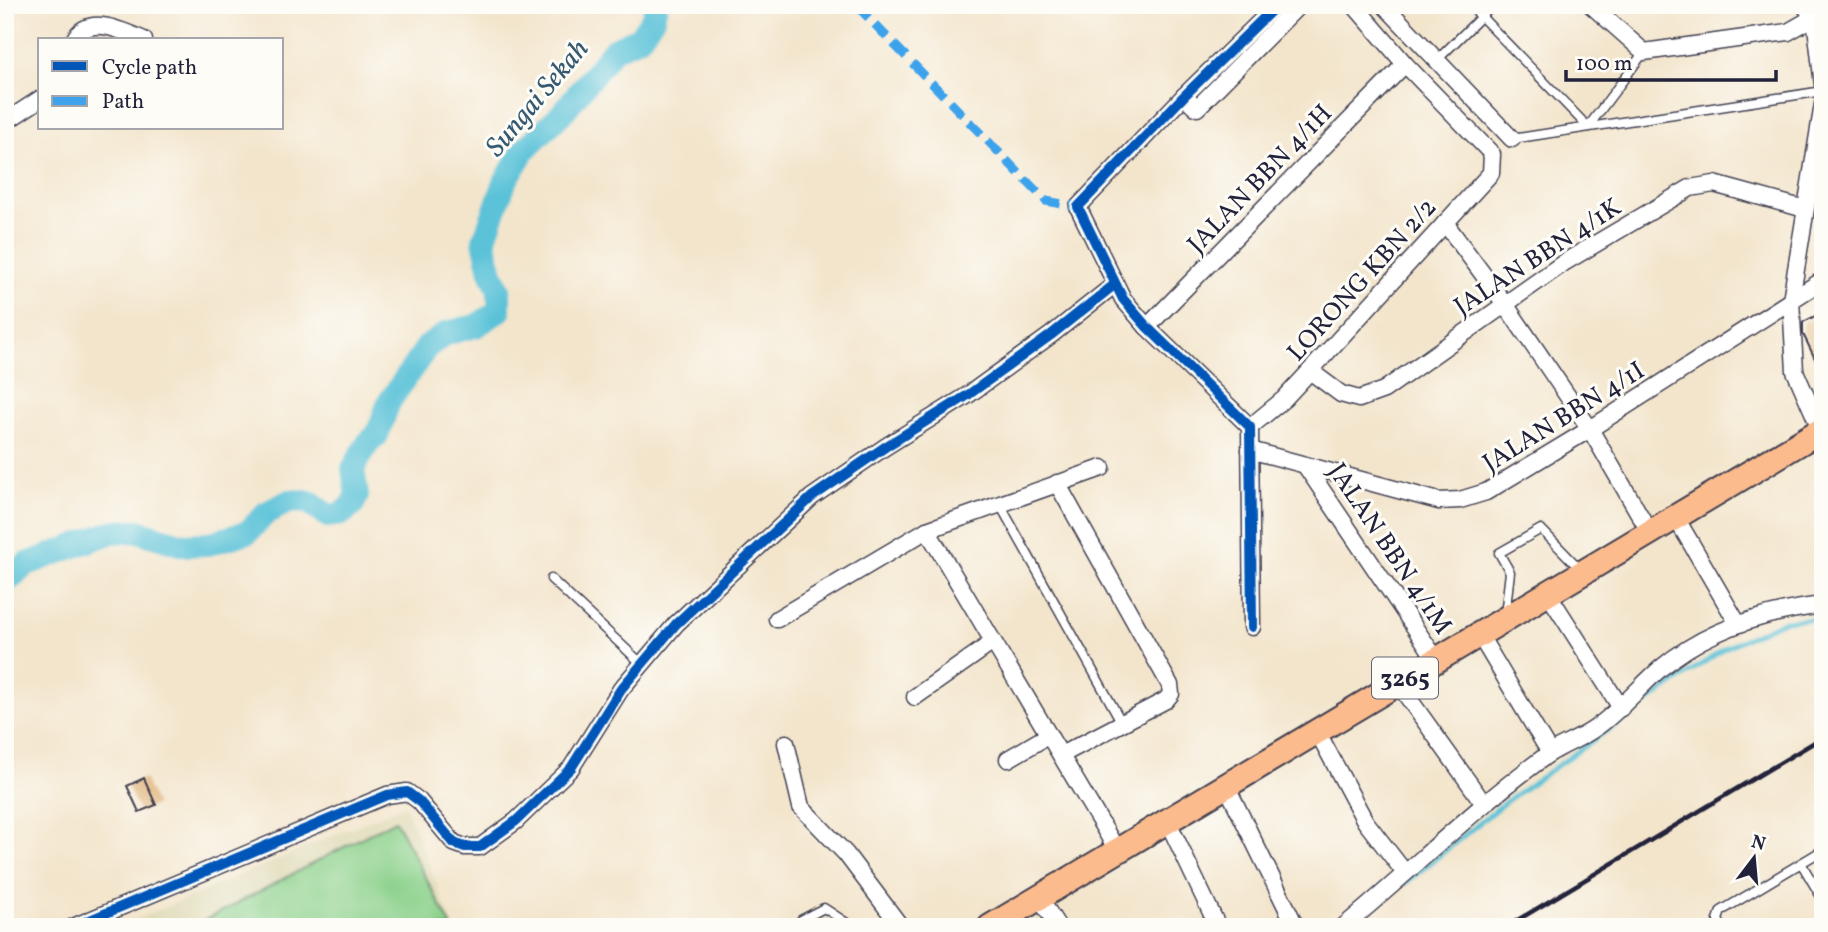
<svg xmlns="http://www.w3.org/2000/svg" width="1828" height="932" viewBox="0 0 1828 932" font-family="Vollkorn,serif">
  <rect width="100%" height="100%" fill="#fdfcf7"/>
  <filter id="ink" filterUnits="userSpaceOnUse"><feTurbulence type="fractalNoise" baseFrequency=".0143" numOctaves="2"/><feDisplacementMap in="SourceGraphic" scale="14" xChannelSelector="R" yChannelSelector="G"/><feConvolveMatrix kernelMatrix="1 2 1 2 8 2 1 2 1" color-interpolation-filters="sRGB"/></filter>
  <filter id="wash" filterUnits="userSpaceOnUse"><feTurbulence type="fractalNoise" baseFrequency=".00686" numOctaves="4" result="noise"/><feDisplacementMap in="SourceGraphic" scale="28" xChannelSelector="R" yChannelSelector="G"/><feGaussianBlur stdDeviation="1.57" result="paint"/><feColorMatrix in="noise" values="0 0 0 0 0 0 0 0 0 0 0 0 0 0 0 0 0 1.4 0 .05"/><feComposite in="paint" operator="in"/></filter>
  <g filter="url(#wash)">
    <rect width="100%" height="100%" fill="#f3e5cc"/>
    <path fill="#e1dcba" d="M405 805 454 927 121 926Z"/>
    <path fill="#8ad08a" stroke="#567962" stroke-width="2" d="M395 820 452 927H192Z"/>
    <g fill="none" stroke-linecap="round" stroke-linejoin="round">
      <path stroke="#5bc2d8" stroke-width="4.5" d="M1406 883 1504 803 1725 648 1784 621 1823 618"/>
      <path stroke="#5bc2d8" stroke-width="24" d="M5 583 27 564 112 532 138 531 183 545 208 544 248 532 266 513 290 501 309 502 328 516 341 514 352 506 357 496 353 469 368 443 377 435 389 402 427 347 447 333 476 326 499 311V290L491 271 484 240 505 182 524 150 563 112 614 49 639 38 653 18 656 5"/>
    </g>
    <g id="blocks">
      <g fill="#e0b176">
        <path d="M1823 312V375L1803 334V322Z"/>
        <path d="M144 778 156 805 139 812 127 786Z"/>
      </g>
    </g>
  </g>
  <g filter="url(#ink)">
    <use href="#blocks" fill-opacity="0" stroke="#413f51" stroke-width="2"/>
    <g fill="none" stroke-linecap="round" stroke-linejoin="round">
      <defs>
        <g id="service">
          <path d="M1470 5 1588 127 1644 52"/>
          <path d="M1438 59 1493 5"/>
          <path d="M1512 139 1823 91"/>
          <path d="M999 503 1122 723"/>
          <path d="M551 579 642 664"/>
          <path d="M1505 615 1510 572 1499 553 1541 529 1582 571"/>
          <path d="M1801 863 1823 900"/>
          <path d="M795 927 801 920 824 908 853 927"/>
          <path d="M1722 927 1718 920 1721 911 1823 850"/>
        </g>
        <g id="minor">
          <path d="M1384 5 1512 139"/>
          <path d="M1591 5 1644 52 1788 32 1823 12"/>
          <path d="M1804 5 1815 18 1823 85"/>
          <path d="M74 40C88 13 123 31 144 40"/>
          <path d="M1184 96 1197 108 1299 5"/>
          <path d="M1823 104 1791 300 1795 371 1823 435"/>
          <path d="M5 122 40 99"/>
          <path d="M1445 223 1505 304 1590 429 1649 531"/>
          <path d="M1147 327 1405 64"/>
          <path d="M1310 371 1341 394 1359 399 1384 390 1565 262 1690 188 1714 184 1805 209"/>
          <path d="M1250 427 1284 399 1310 371 1491 173 1492 154 1405 64 1354 5"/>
          <path d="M1250 450 1439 501 1460 500 1486 492 1590 429 1823 280"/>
          <path d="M1305 465 1436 659"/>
          <path d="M1057 483 1170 685 1171 694 1166 700 1061 755"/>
          <path d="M1675 516 1738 624"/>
          <path d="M927 530 1117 850"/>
          <path d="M1547 592 1621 708"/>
          <path d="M777 619 927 530 1102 468"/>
          <path d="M1252 627 1250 427 1147 327 1123 299 1078 207 1184 96 1277 5"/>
          <path d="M1479 634 1550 753"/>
          <path d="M1397 682 1484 804"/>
          <path d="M915 697 993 642"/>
          <path d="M1317 731 1365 821 1405 873"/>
          <path d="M786 743 801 807 846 854 901 927"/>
          <path d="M1008 759 1049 735"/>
          <path d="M1226 785 1296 927"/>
          <path d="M1167 820 1218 927"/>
          <path d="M1039 897 1058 927"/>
          <path d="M73 927 387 795 407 792 419 801 454 843 465 847H480L516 821 571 768 621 689 676 624 812 497 885 447 968 395 1051 335 1114 285"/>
          <path d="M1343 927C1412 870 1475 807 1547 755 1562 745 1580 739 1594 729 1619 712 1638 688 1661 668 1706 630 1765 612 1823 605"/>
        </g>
        <path id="primary" d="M990 927 1823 429"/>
      </defs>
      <use href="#service" stroke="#413f51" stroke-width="11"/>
      <use href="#minor" stroke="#413f51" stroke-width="19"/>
      <use href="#primary" stroke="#413f51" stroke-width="28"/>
      <use href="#service" stroke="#fff" stroke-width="8"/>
      <use href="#minor" stroke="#fff" stroke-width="16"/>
      <use href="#primary" stroke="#fbbb8d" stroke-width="24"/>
      <path stroke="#22223b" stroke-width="4.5" d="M1506 927 1823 737"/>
      <path stroke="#3ea2ec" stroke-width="9" stroke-dasharray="18 9" stroke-linecap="butt" d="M856 5 1046 201 1078 207"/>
      <defs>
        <g id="cycleway">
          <path d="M1252 627 1250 427 1147 327 1123 299 1078 207 1184 96 1277 5"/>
          <path d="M73 927 387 795 407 792 419 801 454 843 465 847H480L516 821 571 768 621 689 676 624 812 497 885 447 968 395 1051 335 1114 285"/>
        </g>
      </defs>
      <use href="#cycleway" stroke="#fdfcf7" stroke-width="15"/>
      <use href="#cycleway" stroke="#0057b8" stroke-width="10"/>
    </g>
  </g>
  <g text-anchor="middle" stroke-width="6" stroke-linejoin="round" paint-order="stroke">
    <rect fill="#fdfcf7" stroke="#646373" stroke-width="2" x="1372" y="657.5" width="66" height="41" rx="5"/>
    <g font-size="24" font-weight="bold" fill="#22223b">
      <text x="1405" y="686">3265</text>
    </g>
    <g font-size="26" fill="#22223b" stroke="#fdfcf7">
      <text transform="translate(1259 178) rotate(-46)" y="9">JALAN BBN 4/1H</text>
      <text transform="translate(1537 256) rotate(-33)" y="9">JALAN BBN 4/1K</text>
      <text transform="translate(1361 279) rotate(-48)" y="9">LORONG KBN 2/2</text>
      <text transform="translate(1563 416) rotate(-32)" y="9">JALAN BBN 4/1I</text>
      <text transform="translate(1391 548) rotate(56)" y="9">JALAN BBN 4/1M</text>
    </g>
    <g font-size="28" font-style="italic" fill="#365a72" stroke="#fdfcf7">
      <text transform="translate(536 97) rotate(-50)" y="10">Sungai Sekah</text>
    </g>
  </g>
  <rect width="1828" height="932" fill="none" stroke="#fdfcf7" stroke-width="28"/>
  <rect x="38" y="38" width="245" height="91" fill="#fdfcf7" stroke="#a5a5ac" stroke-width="2"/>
  <rect x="52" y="61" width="35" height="10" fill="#0057b8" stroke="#a5a5ac" stroke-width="2"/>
  <text x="102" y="74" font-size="21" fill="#22223b">Cycle path</text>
  <rect x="52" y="96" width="35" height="10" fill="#3ea2ec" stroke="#a5a5ac" stroke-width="2"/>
  <text x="102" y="108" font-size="21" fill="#22223b">Path</text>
  <g transform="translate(1754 858) rotate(16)" stroke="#fdfcf7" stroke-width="5" paint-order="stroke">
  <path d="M0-5L12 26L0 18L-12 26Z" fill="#22223b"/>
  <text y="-10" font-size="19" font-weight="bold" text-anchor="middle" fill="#22223b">N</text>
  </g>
  <path d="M1566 70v10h210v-10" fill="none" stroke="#22223b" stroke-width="3.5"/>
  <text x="1576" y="70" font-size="21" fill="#22223b" stroke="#fdfcf7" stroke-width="5" paint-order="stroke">100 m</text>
</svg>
